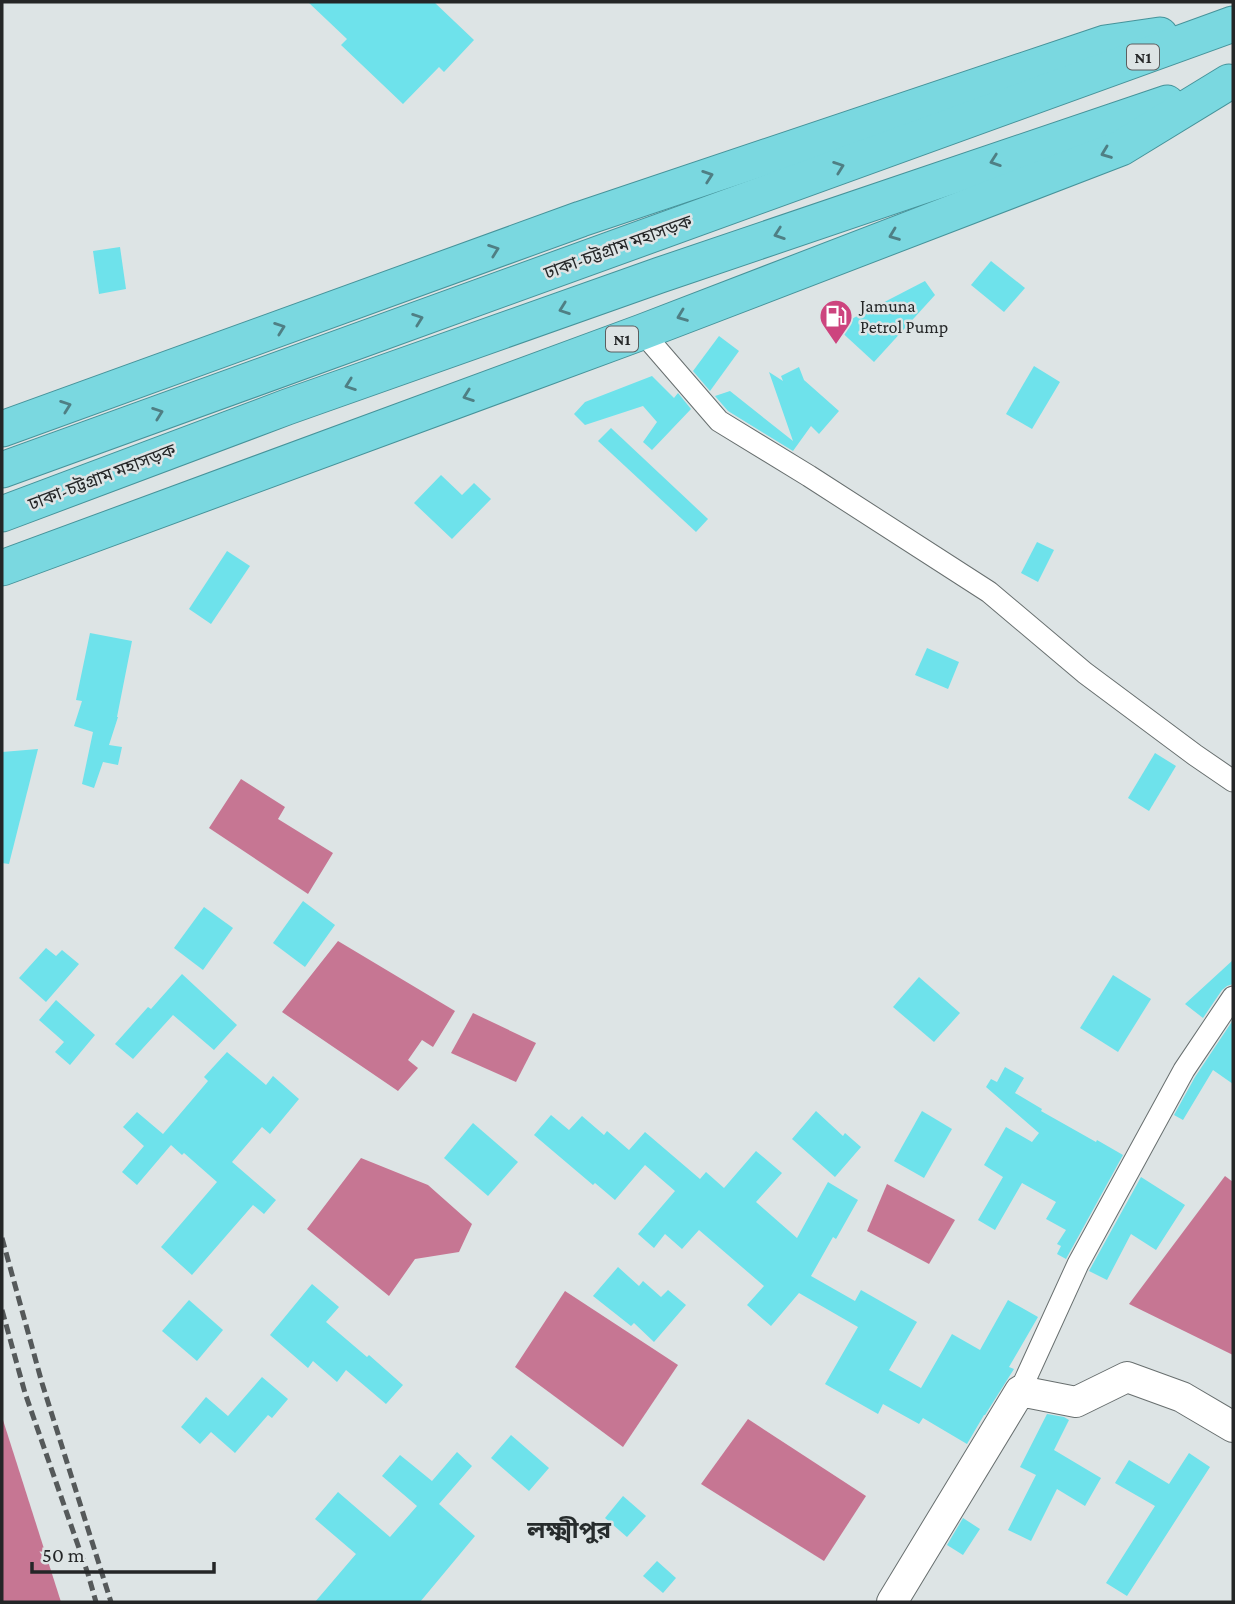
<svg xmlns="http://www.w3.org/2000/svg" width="1235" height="1604" viewBox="0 0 1235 1604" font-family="'Crimson Pro','Noto Sans Bengali',serif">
  <rect width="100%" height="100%" fill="#dde4e5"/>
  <g fill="#c67693">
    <path d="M241 779 285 807 278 819 333 853 308 894 209 828Z"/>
    <path d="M338 941 455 1011 433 1047 422 1040 408 1060 418 1068 398 1091 282 1012Z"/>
    <path d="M473 1013 536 1043 516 1082 451 1053Z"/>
    <path d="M361 1158 428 1185 472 1224 459 1252 415 1259 389 1296 307 1229Z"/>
    <path d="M1225 1176 1233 1182V1355L1129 1304Z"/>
    <path d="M887 1184 955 1220 929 1264 867 1231Z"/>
    <path d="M565 1291 678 1365 623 1447 515 1367Z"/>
    <path d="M2 1417 61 1602H2Z"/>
    <path d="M748 1419 866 1496 824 1561 701 1484Z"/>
  </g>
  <g fill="#6ee2eb">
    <path d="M308 2H434L474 40 444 72 439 67 403 104 341 45 347 39Z"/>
    <path d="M120 247 126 289 99 294 93 251Z"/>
    <path d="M991 261 1025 288 1004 312 971 285Z"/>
    <path d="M925 281 935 295 874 362 836 327Z"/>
    <path d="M719 336 739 351 710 391 693 371Z"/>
    <path d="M1034 366 1060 382 1032 429 1006 414Z"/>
    <path d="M799 367 804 380 839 411 819 434 811 426 793 451 728 411 715 396 730 391 793 441 769 372 783 381 781 376Z"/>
    <path d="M652 376 674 398 678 393 691 409 652 450 643 442 657 422 643 406 585 425 574 414 585 402Z"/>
    <path d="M611 428 708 519 696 532 598 441Z"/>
    <path d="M441 475 462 495 474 483 491 499 452 539 414 503Z"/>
    <path d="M1037 542 1054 550 1038 582 1021 573Z"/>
    <path d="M227 551 250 566 211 624 189 609Z"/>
    <path d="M90 633 132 641 117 717H118L109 745 122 747 118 765 103 762 94 788 82 784 93 732 74 726 82 701 76 700Z"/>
    <path d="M927 648 959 662 948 689 915 675Z"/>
    <path d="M38 749 9 864 2 863V752Z"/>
    <path d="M1155 753 1176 766 1149 811 1128 798Z"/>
    <path d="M303 901 335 925 305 967 273 943Z"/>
    <path d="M204 907 233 928 203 970 174 948Z"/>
    <path d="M46 948 56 956 62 950 79 964 46 1002 19 978Z"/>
    <path d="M1233 960V984L1227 986 1222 990 1203 1018 1185 1004Z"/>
    <path d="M182 974 237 1025 214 1050 173 1015 133 1059 115 1044 148 1007 151 1009Z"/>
    <path d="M1113 975 1151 999 1118 1052 1080 1028Z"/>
    <path d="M919 977 960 1013 934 1042 893 1007Z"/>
    <path d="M56 1000 95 1035 70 1065 55 1052 64 1042 39 1020Z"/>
    <path d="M1233 1020V1084L1213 1070 1183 1120 1174 1115 1195 1077Z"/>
    <path d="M227 1052 266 1085 273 1076 299 1099 270 1134 262 1127 232 1162 276 1200 264 1214 253 1205 192 1275 161 1247 217 1182 184 1153 182 1155 171 1145 137 1185 122 1172 144 1146 123 1127 137 1112 163 1134 208 1081 204 1077Z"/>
    <path d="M1005 1067 1024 1078 1015 1093 1042 1109 1041 1111 1096 1142 1097 1140 1123 1155 1066 1259 1057 1254 1061 1246 1057 1244 1066 1230 1046 1219 1056 1202 1022 1183 995 1230 978 1220 1003 1177 984 1165 1006 1127 1032 1142 1039 1133 986 1087 991 1079 997 1082Z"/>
    <path d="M816 1111 843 1136 845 1133 861 1147 835 1177 792 1139Z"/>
    <path d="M922 1111 952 1129 924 1178 894 1161Z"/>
    <path d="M551 1115 569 1130 582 1116 604 1135 607 1131 629 1150 645 1132 700 1179 706 1172 724 1188 756 1151 782 1173 756 1202 797 1238 828 1182 858 1200 836 1239 833 1237 811 1276 855 1301 861 1290 917 1322 889 1370 921 1388 952 1334 980 1350 1008 1300 1038 1317 1009 1367 1014 1369 985 1415H984L967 1444 923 1418 919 1424 883 1404 878 1414 825 1384 858 1327 799 1293 771 1326 747 1305 764 1286 699 1230 682 1249 665 1234 654 1248 638 1234 675 1191 645 1165 615 1200 595 1183 593 1185 534 1135Z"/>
    <path d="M473 1123 518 1162 488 1196 444 1158Z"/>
    <path d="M1141 1177 1185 1205 1156 1250 1131 1234 1107 1280 1089 1271Z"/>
    <path d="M618 1267 639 1286 643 1281 661 1297 668 1290 686 1305 654 1342 634 1323 631 1326 593 1296Z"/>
    <path d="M312 1284 339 1307 326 1322 367 1357 369 1355 403 1385 386 1404 346 1370 337 1382 313 1361 308 1368 270 1335Z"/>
    <path d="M189 1300 223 1330 197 1361 162 1331Z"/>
    <path d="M262 1377 288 1399 272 1418 268 1415 235 1453 211 1432 200 1444 181 1427 206 1397 228 1416Z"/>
    <path d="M1047 1414 1064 1417 1069 1420 1054 1450 1101 1478 1085 1506 1057 1489 1031 1541 1008 1530 1036 1475 1020 1467Z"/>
    <path d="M511 1435 549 1468 529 1491 491 1458Z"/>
    <path d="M457 1452 472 1466 439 1504 475 1536 420 1602H315L356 1554 315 1519 338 1492 390 1537 417 1506 382 1476 400 1455 432 1481Z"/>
    <path d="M1189 1453 1210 1467 1127 1596 1106 1583 1155 1506 1115 1483 1129 1460 1169 1484Z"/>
    <path d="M623 1496 646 1516 627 1537 605 1518Z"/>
    <path d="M963 1518 980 1529 963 1555 947 1545Z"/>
    <path d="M657 1561 676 1578 663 1593 643 1576Z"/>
  </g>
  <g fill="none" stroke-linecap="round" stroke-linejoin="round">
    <defs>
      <g id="minor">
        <path d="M642 332 719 421 809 476 989 592 1085 673 1195 755 1233 781"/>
        <path d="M1020 1391 1078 1264 1184 1070 1233 997"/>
      </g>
      <path id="secondary" d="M892 1602 1020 1391 1076 1402 1127 1377 1182 1397 1233 1427"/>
      <g id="trunk">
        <path d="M2 429 581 219 1105 43 1160 35"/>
        <path d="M2 470 1233 24"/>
        <path d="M2 514 287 407 660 275 1167 103"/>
        <path d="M2 568 642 332 1121 148 1229 82"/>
      </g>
    </defs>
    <use href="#minor" stroke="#686f6f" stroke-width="23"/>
    <use href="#secondary" stroke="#686f6f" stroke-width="32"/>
    <use href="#trunk" stroke="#46939a" stroke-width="37"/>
    <use href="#minor" stroke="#fff" stroke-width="21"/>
    <use href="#secondary" stroke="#fff" stroke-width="30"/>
    <use href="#trunk" stroke="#7ad8e0" stroke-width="35"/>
    <g stroke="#55595a" stroke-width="5" stroke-dasharray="10 5" stroke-linecap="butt">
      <path d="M2 1238 42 1383 111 1602"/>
      <path d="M2 1310 25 1393 88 1574 96 1602"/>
    </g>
  </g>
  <defs><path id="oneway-chevron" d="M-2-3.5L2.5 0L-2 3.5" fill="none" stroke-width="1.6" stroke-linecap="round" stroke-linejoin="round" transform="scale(1.75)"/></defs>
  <g stroke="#4f7f84">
    <use href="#oneway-chevron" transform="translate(1106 153) rotate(159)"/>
    <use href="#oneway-chevron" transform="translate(995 161) rotate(161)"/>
    <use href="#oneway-chevron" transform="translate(839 167) rotate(-20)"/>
    <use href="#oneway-chevron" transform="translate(708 176) rotate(-19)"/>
    <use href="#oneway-chevron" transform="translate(779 234) rotate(161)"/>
    <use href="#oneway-chevron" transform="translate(894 235) rotate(159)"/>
    <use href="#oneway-chevron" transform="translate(494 250) rotate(-20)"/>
    <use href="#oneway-chevron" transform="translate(564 309) rotate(160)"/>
    <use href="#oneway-chevron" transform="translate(682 316) rotate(159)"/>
    <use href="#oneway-chevron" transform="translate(418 319) rotate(-20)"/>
    <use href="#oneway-chevron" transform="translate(280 328) rotate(-20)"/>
    <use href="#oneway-chevron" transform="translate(350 385) rotate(160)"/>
    <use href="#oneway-chevron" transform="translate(468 396) rotate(160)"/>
    <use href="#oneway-chevron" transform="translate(66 406) rotate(-20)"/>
    <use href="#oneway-chevron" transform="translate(158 413) rotate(-20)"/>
  </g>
  <defs>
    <symbol id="fuel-pin" viewBox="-11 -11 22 30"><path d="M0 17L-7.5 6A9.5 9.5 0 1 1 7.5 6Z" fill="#cd447e" stroke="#dde4e5"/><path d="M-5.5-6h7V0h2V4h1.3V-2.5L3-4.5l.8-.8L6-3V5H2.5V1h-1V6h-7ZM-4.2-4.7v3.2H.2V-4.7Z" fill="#fff"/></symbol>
  </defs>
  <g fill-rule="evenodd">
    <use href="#fuel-pin" x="817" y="297" width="38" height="52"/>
  </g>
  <g text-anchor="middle" stroke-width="5" stroke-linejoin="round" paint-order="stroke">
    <g fill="#dde4e5" stroke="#5c5f60" stroke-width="2">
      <rect x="1127" y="44.5" width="32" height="25" rx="5"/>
      <rect x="606" y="326.5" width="32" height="25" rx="5"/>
    </g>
    <g font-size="16" font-weight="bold" fill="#242627">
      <text x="1143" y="63">N1</text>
      <text x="622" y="345">N1</text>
    </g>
    <g font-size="18" fill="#242627" stroke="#dde4e5">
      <text transform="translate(618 247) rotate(-20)" y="6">ঢাকা-চট্টগ্রাম মহাসড়ক</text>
      <text transform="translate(102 477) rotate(-21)" y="6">ঢাকা-চট্টগ্রাম মহাসড়ক</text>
    </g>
    <g font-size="18" fill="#242627" stroke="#dde4e5" text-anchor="start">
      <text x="860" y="312">Jamuna<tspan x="860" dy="21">Petrol Pump</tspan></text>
    </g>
    <g font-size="24" font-weight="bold" fill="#272c2d" stroke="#dde4e5">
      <text x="569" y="1538">লক্ষ্মীপুর</text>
    </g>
  </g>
  <rect width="1235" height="1604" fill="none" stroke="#242627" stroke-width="7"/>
  <path d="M32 1562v10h182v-10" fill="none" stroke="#242627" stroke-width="3.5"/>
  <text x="42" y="1562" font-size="21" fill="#242627" stroke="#dde4e5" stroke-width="5" paint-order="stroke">50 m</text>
</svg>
